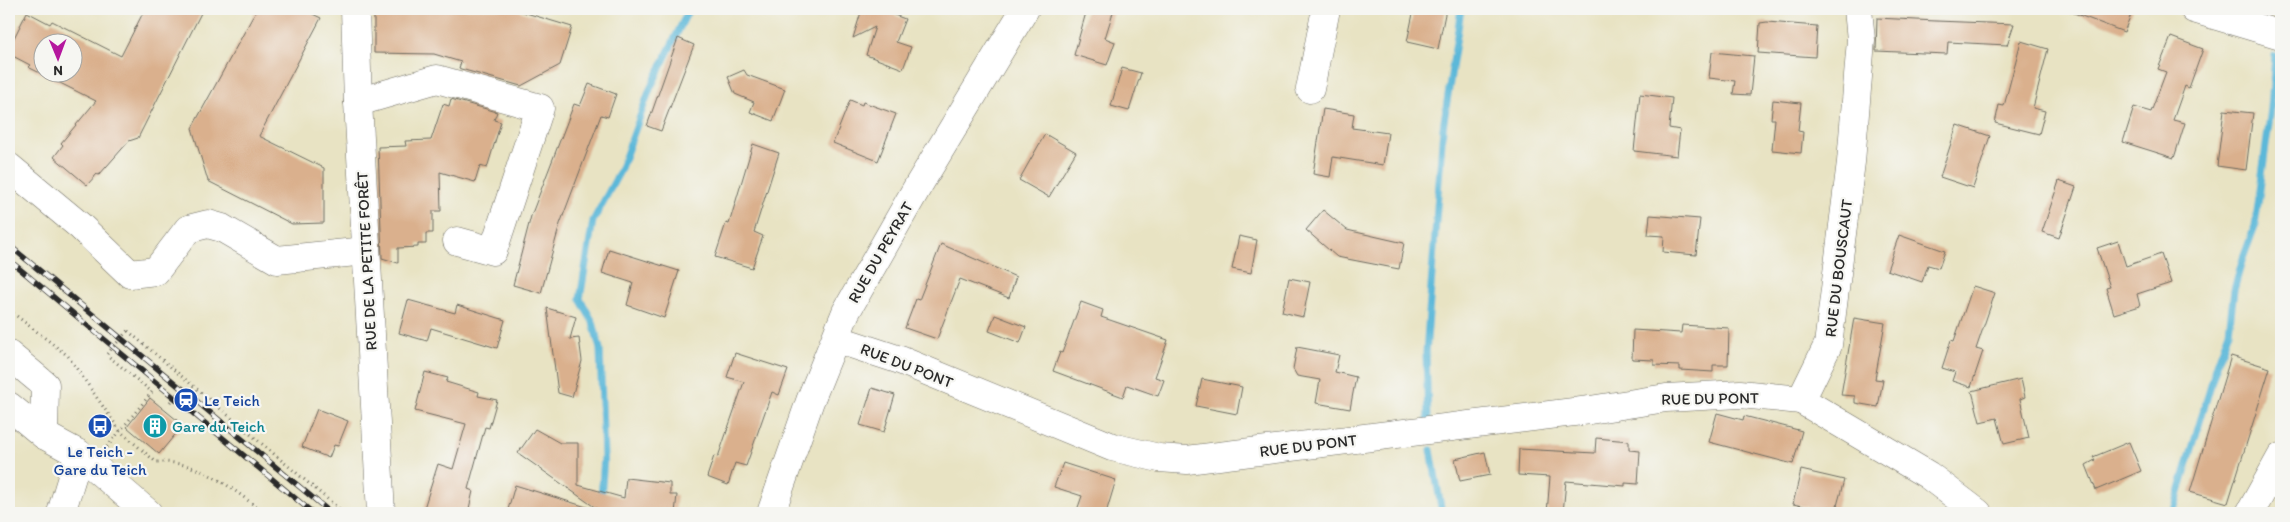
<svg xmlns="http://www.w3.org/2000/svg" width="2290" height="522" viewBox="0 0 2290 522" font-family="Itim,sans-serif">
  <rect width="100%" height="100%" fill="#f6f6f2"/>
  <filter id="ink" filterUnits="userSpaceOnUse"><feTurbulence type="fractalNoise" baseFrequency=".02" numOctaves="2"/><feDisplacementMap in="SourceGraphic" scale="10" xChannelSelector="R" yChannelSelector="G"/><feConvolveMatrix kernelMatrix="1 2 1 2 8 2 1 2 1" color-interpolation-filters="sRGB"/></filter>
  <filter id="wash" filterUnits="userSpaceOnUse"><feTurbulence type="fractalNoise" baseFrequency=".0096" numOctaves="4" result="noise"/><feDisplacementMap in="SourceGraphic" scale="20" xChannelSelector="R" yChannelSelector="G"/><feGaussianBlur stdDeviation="1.12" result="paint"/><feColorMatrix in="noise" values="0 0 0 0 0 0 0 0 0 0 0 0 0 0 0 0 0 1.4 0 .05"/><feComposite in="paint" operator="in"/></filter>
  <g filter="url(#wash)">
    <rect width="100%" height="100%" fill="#e8e3c3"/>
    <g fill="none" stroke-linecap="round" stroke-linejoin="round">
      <g stroke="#5bb8d9" stroke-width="7">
        <path d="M1428 419 1426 353 1443 128 1461 9"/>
        <path d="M1431 450 1442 513"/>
        <path d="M600 513 604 457 600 349 593 322 580 299 593 221 620 171 650 89 689 9"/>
        <path d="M2173 513 2217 364 2229 331 2234 290 2242 261 2255 226 2271 109 2275 56"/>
      </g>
    </g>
    <g id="blocks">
      <g fill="#dab08d" fill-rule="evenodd">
        <path d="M145 9H203L138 138 129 141 99 175 97 174 87 185 54 157 63 145 61 143 96 101 28 67 30 65 9 54V48L27 12 50 24 52 21 121 56ZM42 42H72V72H42Z"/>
        <path d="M257 9H302L321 18 259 136 324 168V223L292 224 208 181 192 128Z"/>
        <path d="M374 9H513L572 27 560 65 521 86 461 69 459 68 461 62 434 54 374 53Z"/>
        <path d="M862 9H878L905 19 896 42 911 47 903 69 866 55 875 27 853 38Z"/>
        <path d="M1087 9H1114L1105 38 1115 42 1107 65 1074 55Z"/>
        <path d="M1414 9H1446L1438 49 1407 42Z"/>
        <path d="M2066 9H2133L2124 32 2066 10Z"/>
        <path d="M1877 18 1936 21 2014 24 2007 45 1948 42 1947 54 1876 51Z"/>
        <path d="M1767 22 1817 26 1815 57 1758 53 1760 23Z"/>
        <path d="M2171 37 2203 49 2189 88 2185 86 2173 120 2185 123 2174 158 2123 142 2134 107 2151 112 2166 72 2158 69Z"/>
        <path d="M678 38 694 45 661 131 647 126Z"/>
        <path d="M2021 41 2048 49 2033 108 2045 111 2039 134 1995 123 1999 105 2004 106Z"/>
        <path d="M1712 52 1754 56 1750 95 1733 94 1735 81 1709 78Z"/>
        <path d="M1122 68 1141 73 1129 111 1111 106Z"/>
        <path d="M744 70 747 75 785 89 773 121 750 112 754 102 735 94 728 77Z"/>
        <path d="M589 84 616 94 608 117 601 115 560 224 541 293 513 285 531 216 574 104 580 106Z"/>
        <path d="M1640 94 1672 98 1669 128 1680 130 1677 156 1634 151Z"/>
        <path d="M451 99 497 112 494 120 501 122 487 168 480 166 475 182 440 172 441 211H433V233H426V244H418V247L398 248V263L382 258 378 147 406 146 405 141 431 140 443 104 449 106Z"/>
        <path d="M850 100 862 105 863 102 896 114 878 161 833 143Z"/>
        <path d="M1773 100 1801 103 1798 131 1803 132 1801 153 1772 150 1775 119H1771Z"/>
        <path d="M1323 109 1354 114 1352 128 1388 133 1383 165 1333 157 1330 177 1313 174Z"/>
        <path d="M2224 110 2253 113 2246 170 2217 166Z"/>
        <path d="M1957 125 1990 136 1973 188 1940 177Z"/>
        <path d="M1045 134 1076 152 1049 197 1019 180Z"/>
        <path d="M753 144 779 153 754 232 763 236 752 268 715 257 726 223 729 224Z"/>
        <path d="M2059 181 2076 187 2059 238 2042 232Z"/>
        <path d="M1323 210 1347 230 1404 243 1399 269 1337 257 1306 230Z"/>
        <path d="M1650 215 1700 219 1696 255 1663 252 1664 236 1648 235Z"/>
        <path d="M1899 235 1945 251 1939 268 1928 265 1922 282 1887 270Z"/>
        <path d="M1239 236 1257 240 1251 273 1232 269Z"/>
        <path d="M2118 241 2126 266 2161 254 2171 283 2137 294 2140 306 2114 314 2106 288 2110 287 2097 248Z"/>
        <path d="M941 244 1016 277 1009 298 960 279 937 339 905 328 916 299 919 300Z"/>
        <path d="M609 249 679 271 664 318 627 305 633 283 602 273Z"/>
        <path d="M1289 278 1310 282 1303 317 1282 312Z"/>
        <path d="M1973 286 1995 293 1976 349 1983 351 1971 387 1952 381 1955 372 1942 368 1951 340 1954 341Z"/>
        <path d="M408 300 455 313 457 305 505 320 497 348 431 328 427 341 399 333Z"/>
        <path d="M1081 302 1103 310 1101 317 1168 340 1155 377 1164 380 1158 396 1127 385 1123 397 1053 371 1060 352 1062 353Z"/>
        <path d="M547 308 576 317 570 339 579 338 582 361 572 397 558 393Z"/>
        <path d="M995 315 1026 327 1020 343 989 331Z"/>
        <path d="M1854 318 1885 323 1875 379 1883 380 1878 407 1855 403V396L1841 395Z"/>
        <path d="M1682 325 1729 328 1728 365H1713V372L1680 370V366L1654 365V360L1632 359 1633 330 1681 333Z"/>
        <path d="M1297 347 1339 355 1335 372 1356 377 1350 409 1316 403 1320 380 1297 376 1293 369Z"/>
        <path d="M735 353 788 370 779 395 772 392 746 466 735 463 728 485 707 477 714 456 718 457 744 382 727 377Z"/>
        <path d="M2231 356 2270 368 2228 503 2190 492Z"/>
        <path d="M425 372 448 378 446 382 479 392 478 396 497 400 489 428 485 427 468 489 473 491 468 513H441L424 508 438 464 453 469 466 424 415 411Z"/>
        <path d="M1202 379 1242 387 1237 414 1196 406Z"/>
        <path d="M2021 379 2025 397 2020 399 2029 438 2004 444 1997 418 1980 422 1972 391Z"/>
        <path d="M872 388 895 395 884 432 860 425Z"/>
        <path d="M150 398 183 425 159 454 127 427Z"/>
        <path d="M317 409 348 421 338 446 334 445 329 458 302 447Z"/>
        <path d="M1717 413 1743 420 1744 416 1802 431 1793 464 1709 442Z"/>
        <path d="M535 429 560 443H578V485L624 498 626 478 670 483V495H677L675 513H603L518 453Z"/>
        <path d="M1596 438 1629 441V450L1640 451 1638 484 1625 483V486L1566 481 1563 513H1547L1550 477 1518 475 1519 449 1595 453Z"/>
        <path d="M2129 442 2141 471 2096 490 2086 465 2095 460 2093 457Z"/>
        <path d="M1485 452 1490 475 1460 481 1455 459Z"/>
        <path d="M1063 463 1116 480 1106 513H1076L1082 496 1054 487Z"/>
        <path d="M1801 470 1844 480 1835 513 1793 504Z"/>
        <path d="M515 485 593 509 592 513H507Z"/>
      </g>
    </g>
  </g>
  <g filter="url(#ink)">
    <use href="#blocks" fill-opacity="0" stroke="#6d6b60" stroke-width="1"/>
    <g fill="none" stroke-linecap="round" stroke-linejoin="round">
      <defs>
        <g id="minor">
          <path d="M355 9 358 102 381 513"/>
          <path d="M1858 9 1861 40 1851 162 1828 345 1801 400 1928 475 1978 513"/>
          <path d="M2194 9 2281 35"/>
          <path d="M1310 89 1326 9"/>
          <path d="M358 102 437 79 540 108 493 251 457 241"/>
          <path d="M9 167 80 226 130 274 156 271 188 229 208 224 222 228 277 260 366 251"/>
          <path d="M836 339 900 360 1112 447 1159 458 1187 460 1590 410 1666 398 1740 394 1801 400"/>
          <path d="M9 355 45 385 44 435"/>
          <path d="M9 406 44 435 79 454 148 513"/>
          <path d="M61 513 79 454"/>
          <path d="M771 513 810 401 846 312 918 186 1025 9"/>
          <path d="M2250 513 2281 457"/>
        </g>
      </defs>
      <use href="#minor" stroke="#6d6b60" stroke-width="29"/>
      <g stroke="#6d6b60" stroke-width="3" stroke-dasharray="1 4" stroke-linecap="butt">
        <path d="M9 310 68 356 120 431 156 462C199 460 232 488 264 513"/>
        <path d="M128 331 344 513"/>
        <path d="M170 402 185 385"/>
        <path d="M107 447 152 392 107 355"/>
      </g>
      <use href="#minor" stroke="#fff" stroke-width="28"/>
      <defs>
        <g id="rail">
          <path d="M9 245 331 513"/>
          <path d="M9 260 313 513"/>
        </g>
      </defs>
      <use href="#rail" stroke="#2b2b2b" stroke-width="5.5"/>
      <use href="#rail" stroke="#f6f6f2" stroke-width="4" stroke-dasharray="11" stroke-linecap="butt"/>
      <path stroke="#6d6b60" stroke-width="3" stroke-dasharray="1 4" stroke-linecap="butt" d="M107 354 128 330"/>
    </g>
  </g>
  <defs>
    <symbol id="station-disc" viewBox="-11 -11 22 22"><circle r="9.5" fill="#1a4fb4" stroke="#f6f6f2"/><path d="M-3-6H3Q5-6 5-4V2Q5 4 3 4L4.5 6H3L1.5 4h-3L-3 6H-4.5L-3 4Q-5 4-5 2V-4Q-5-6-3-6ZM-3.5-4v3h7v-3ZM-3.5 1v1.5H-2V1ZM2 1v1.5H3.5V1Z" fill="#fff"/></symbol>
    <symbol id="bus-disc" viewBox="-11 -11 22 22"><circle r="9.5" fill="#1a4fb4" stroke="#f6f6f2"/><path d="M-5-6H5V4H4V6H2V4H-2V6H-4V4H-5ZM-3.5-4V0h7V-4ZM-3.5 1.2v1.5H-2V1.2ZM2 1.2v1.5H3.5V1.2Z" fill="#fff"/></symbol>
    <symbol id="building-disc" viewBox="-11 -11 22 22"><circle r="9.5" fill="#0f9aa8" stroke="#f6f6f2"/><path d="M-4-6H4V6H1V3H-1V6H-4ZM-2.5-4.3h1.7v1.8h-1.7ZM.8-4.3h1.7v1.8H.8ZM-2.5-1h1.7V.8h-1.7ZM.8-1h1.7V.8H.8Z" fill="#fff"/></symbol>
  </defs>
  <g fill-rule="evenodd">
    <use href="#station-disc" x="172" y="386" width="28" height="28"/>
    <use href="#bus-disc" x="86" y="412" width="28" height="28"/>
    <use href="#building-disc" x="141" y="412" width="28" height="28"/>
  </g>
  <g text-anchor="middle" stroke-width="4.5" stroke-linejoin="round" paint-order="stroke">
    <g font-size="16" fill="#2b2b2b" stroke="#f6f6f2">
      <text transform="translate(880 252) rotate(-60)" y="6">RUE DU PEYRAT</text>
      <text transform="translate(366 261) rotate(-93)" y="6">RUE DE LA PETITE FORÊT</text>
      <text transform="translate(1838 268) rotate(-83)" y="6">RUE DU BOUSCAUT</text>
      <text transform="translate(907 365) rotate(21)" y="6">RUE DU PONT</text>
      <text transform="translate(1710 398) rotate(-1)" y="6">RUE DU PONT</text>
      <text transform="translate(1308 445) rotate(-7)" y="6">RUE DU PONT</text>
    </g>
    <g font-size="16" fill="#164399" stroke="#f6f6f2" text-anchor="start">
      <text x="204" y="406">Le Teich</text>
      <text x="100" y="457" text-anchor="middle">Le Teich -<tspan x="100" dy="18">Gare du Teich</tspan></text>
    </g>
    <g font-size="16" fill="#0d838f" stroke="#f6f6f2" text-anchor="start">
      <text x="172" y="432">Gare du Teich</text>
    </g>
  </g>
  <rect width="2290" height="522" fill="none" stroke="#f6f6f2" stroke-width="30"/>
  <g transform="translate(58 58) rotate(179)"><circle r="24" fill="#f6f6f2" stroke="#a5a5a2"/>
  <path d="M0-4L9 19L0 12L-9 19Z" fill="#b5179e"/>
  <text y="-8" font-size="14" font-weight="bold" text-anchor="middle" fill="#2b2b2b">N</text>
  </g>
</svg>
